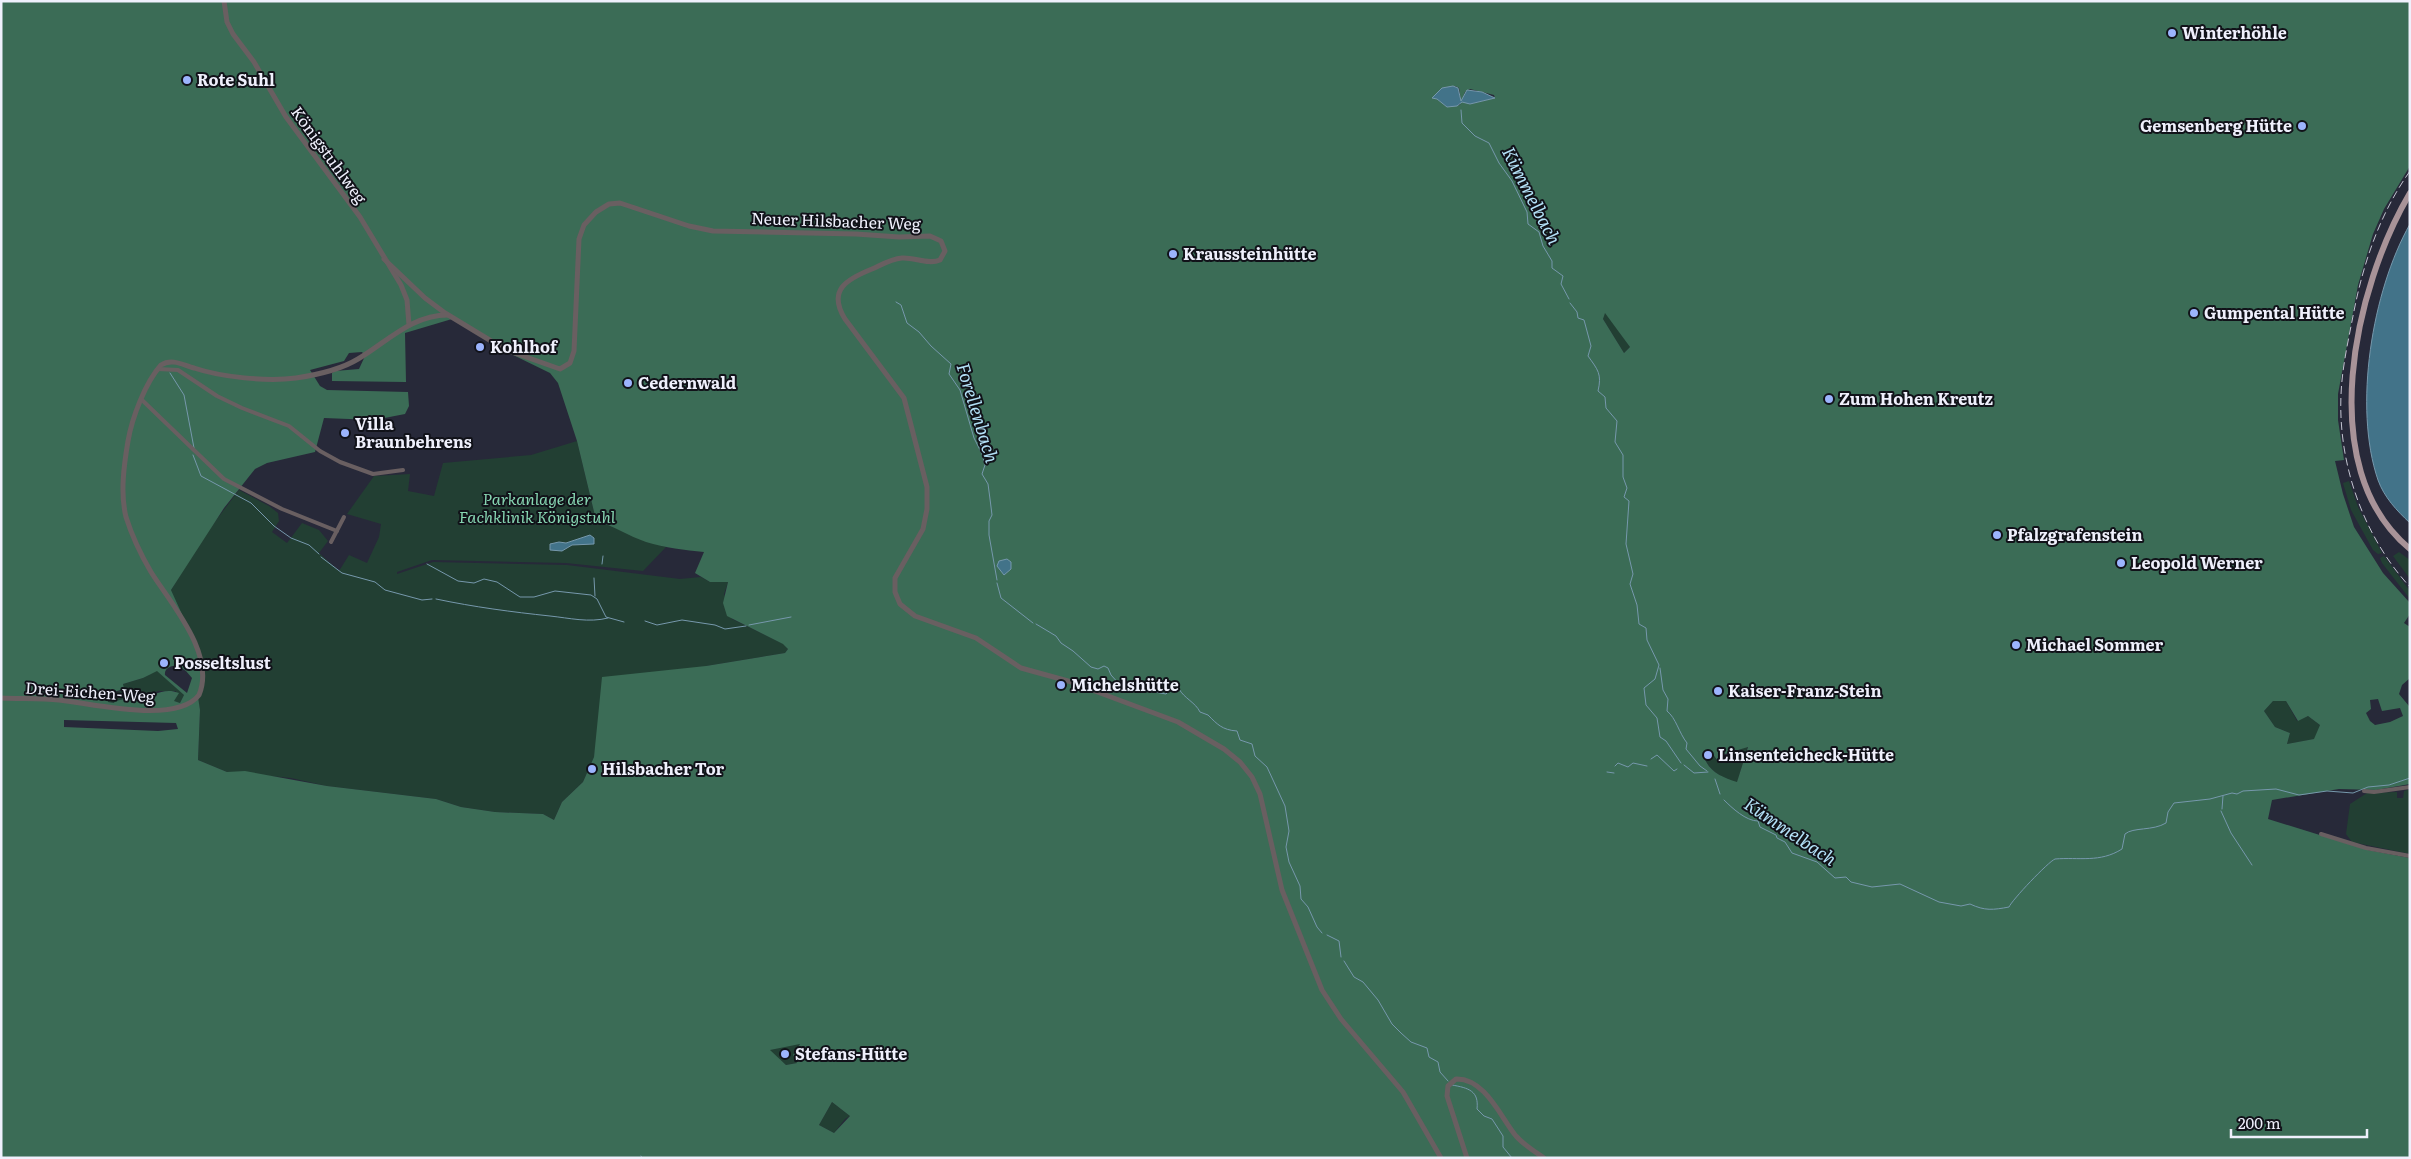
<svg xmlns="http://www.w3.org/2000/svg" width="2411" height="1159" viewBox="0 0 2411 1159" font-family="Literata,serif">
  <rect width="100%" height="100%" fill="#272939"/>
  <g fill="#223f33">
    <path d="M1604 313H1607L1630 347 1624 353 1603 319Z"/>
    <path d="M577 441 596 520C620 528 641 540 666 547L643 571 566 563 432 560 397 572V574L433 562 567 565 680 579 701 577 710 582H728L724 594 732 619 784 644 788 649 785 653 706 666 597 739 594 757 583 782 562 802 554 820 543 814 495 812 461 807 436 799 327 786 291 778 227 772 198 760 200 710 183 621 171 590 204 536 239 490 269 506 278 513 279 521 272 532 287 543 302 523 319 530 328 541 319 553 339 571 349 555 367 563 379 537 381 524 347 514 374 476 410 474 408 491 434 496 443 463 531 455Z"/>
    <path d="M2349 481 2358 507 2382 553 2378 554 2373 550 2351 510 2343 483Z"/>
    <path d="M2399 552 2410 560V579L2393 556Z"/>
    <path d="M2384 556 2410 591V599L2382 563 2380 558Z"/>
    <path d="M157 670 184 695 180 703 173 701 176 691H158L147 698H127L115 701 114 703 107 702V694L121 691 123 684 143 678Z"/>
    <path d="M2273 701H2286L2297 721 2308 716 2320 725 2315 739 2287 744 2290 733 2275 727 2264 711Z"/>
    <path d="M1748 746 1737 783C1721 777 1707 771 1703 752L1710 750 1717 760Z"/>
    <path d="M2410 789V854L2352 842 2346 834 2350 804 2367 793 2397 792V798H2403L2404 791Z"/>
    <path d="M800 1043 797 1063 786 1065 769 1050Z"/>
    <path d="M832 1102 850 1116 845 1119 834 1133 819 1125Z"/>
  </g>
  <path fill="#3b6c56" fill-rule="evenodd" d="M1 1H2410V166L2384 209 2373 234 2358 285 2338 394V420L2344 460 2335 461 2343 494 2354 527 2383 573 2410 603V614L2404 623 2410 627V678L2402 685 2399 694 2409 706 2410 784 2376 790 2339 789 2272 800 2268 819 2368 850 2410 858V1158H1ZM1455 86 1459 88 1461 101 1460 105 1447 107 1437 99H1434L1442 88ZM1470 89 1494 95 1495 98 1470 104 1462 100 1465 92ZM1605 313 1630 347 1624 353 1603 319ZM452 319 499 348 550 373 558 383 577 441 596 520C613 526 629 536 646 542 665 548 685 550 704 552L695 573 710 582H728L723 603 727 616 783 644 788 649 785 653 706 666 602 677 594 757 583 782 562 802 554 820 543 814 495 812 461 807 436 799 327 786 245 771 227 772 198 760 200 710 198 697 203 673 195 643 171 590 224 508 255 469 267 463 315 452 324 418 374 420 405 414 409 406 408 392 327 390 320 386 310 370 344 361 349 353 362 352 365 356 359 369 335 371 332 373V381L406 382 405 333ZM177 665 186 671 192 678 187 693 165 675C164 668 171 666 177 665ZM157 671 184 695 180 703 174 701 179 693C160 685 148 703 132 695L125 699 115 701 114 703 108 702 107 694 124 689 123 684 143 678ZM2378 699 2382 711 2400 708 2403 716 2390 722 2375 725 2370 721 2366 713 2371 709 2370 700ZM2273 701H2286L2298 721 2308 716 2320 725 2314 739 2287 744 2290 733 2275 727 2264 711ZM64 720 176 723 178 729 158 731 64 727ZM1748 747 1737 782C1721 777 1707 771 1703 753L1710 750 1717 760 1725 754ZM800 1044 793 1055 797 1063 786 1065 770 1050ZM832 1102 850 1116 834 1133 819 1125Z"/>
  <g fill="#427389" stroke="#7698ac">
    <path d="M1453 86 1458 88 1461 101 1467 90 1482 92 1495 98 1470 104 1462 102 1457 106 1447 107 1437 99 1432 98 1442 88Z"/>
    <path d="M2410 224V523C2397 511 2384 497 2378 480 2353 407 2372 291 2410 224Z"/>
    <path d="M590 535 594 538V544L572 545 562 551 550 550V544L559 542 566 543Z"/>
    <path d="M1007 559 1011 562V569L1004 575 997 566 999 561Z"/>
  </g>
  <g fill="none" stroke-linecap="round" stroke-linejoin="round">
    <g stroke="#7698ac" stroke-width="1">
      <path d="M1461 110 1462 123 1475 136 1489 143 1499 163 1512 181 1527 212 1528 224 1539 232 1543 246 1552 261V268L1563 276 1561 284 1569 299"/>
      <path d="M896 302 901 305 907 323 919 332 931 346 951 364 949 374 960 390 974 438 982 454 985 465 982 474 988 484 990 499 992 515 989 521V535L997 580"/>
      <path d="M1570 303 1577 312 1578 318 1584 320 1591 346 1588 356C1598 370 1602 374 1598 391L1605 397 1606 408 1617 421 1615 442 1623 455V477L1627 488 1624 497 1629 501 1626 544 1633 574 1630 584 1637 605 1639 624 1646 628 1647 640 1659 665 1655 679 1644 688 1646 705 1657 718 1660 737 1666 741 1681 763"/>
      <path d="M170 373 184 395 194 448"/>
      <path d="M193 455 201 476 251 503 274 526 291 538 309 545 319 554"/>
      <path d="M321 557 342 573 375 582 385 590 422 600 432 599"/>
      <path d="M427 564 458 581 474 583 484 579 497 582 520 597H534L555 591 591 595 597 599 606 617 624 622"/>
      <path d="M602 564 603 556"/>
      <path d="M594 578 595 596"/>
      <path d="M997 583 1001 598 1033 623"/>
      <path d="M436 599C474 607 512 612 550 616 569 618 589 623 608 618"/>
      <path d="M645 621 657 625 682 620 715 625 725 629 746 626"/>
      <path d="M1036 624 1056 636 1061 643 1073 651 1091 667 1098 669 1104 666 1108 668 1111 675 1121 686 1166 694 1169 691 1179 689C1184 698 1196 703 1200 712L1208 715C1217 724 1222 730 1237 731L1240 740 1252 744 1255 756 1267 767 1285 806 1289 831 1286 847 1289 862 1300 886 1301 899 1308 907 1317 927 1322 933"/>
      <path d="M749 625 791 617"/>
      <path d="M1660 668 1663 690 1668 699 1667 711C1676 718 1679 733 1687 743L1686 749 1700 766 1707 771"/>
      <path d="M1651 759 1657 755 1674 771 1677 769"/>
      <path d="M1684 765 1694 773 1708 772"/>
      <path d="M1615 766 1618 763 1628 767 1633 763 1647 766"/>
      <path d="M1607 772 1614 773"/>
      <path d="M1715 779 1720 794"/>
      <path d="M1724 800C1732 808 1746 821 1758 821L1760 827 1776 835 1777 838 1785 842 1792 853 1817 862 1835 878 1846 877 1851 882 1872 887 1900 884 1939 902 1961 906 1970 904C1985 911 1993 910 2009 907 2012 900 2048 862 2055 859 2079 857 2100 863 2122 849L2125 834C2133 827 2153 831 2166 823L2168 812 2174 803 2210 799 2232 793 2237 794 2243 791 2276 789 2299 795 2327 791 2353 793 2368 787 2389 785 2410 778"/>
      <path d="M2222 809 2223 796"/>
      <path d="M2221 811 2231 833 2252 865"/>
      <path d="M1327 935 1339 941 1341 957"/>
      <path d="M1344 961 1354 977 1363 982 1378 1000 1392 1024 1401 1033 1411 1042 1427 1048 1429 1057 1438 1062 1440 1072 1448 1081"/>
      <path d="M1452 1085C1469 1088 1479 1091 1477 1109L1484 1116 1492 1119 1503 1136V1147L1512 1158"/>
      <path d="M641 1156 642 1158"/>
    </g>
    <g stroke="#695f61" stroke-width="4">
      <path d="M158 369 178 370 217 396 242 408 289 426 320 451 340 462 373 474 403 470"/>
      <path d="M142 400 224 479 282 509 337 531"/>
      <path d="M331 542 344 517"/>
      <path d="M2364 791 2374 792 2410 787"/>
      <path d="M2321 834 2366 848 2410 856"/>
    </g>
    <g stroke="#695f61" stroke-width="5">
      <path d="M224 1 227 22 233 34 254 62 286 117 360 217 401 285 407 300 409 325"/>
      <path d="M384 259 425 298 445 313 506 350 560 369 570 363 574 351 579 239 584 225 596 212 609 204 620 203 689 226 713 231 856 234 899 237 930 236 941 241 945 251 940 260C928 265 914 257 902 258 891 259 881 265 872 269 847 279 827 290 845 319L904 398 927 487V509L923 529 895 578V592L900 604 915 616 976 638 1021 668 1068 681 1178 722 1224 749 1240 762 1252 777 1260 794 1282 890 1322 990 1341 1019 1403 1092 1441 1158"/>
      <path d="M1 698C20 699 40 698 59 700 91 703 176 725 199 695 216 654 171 604 151 572 141 555 132 536 126 517 120 493 124 465 128 441 132 418 145 383 161 365 172 358 183 365 194 368 221 377 267 382 296 378 316 375 340 370 358 359 387 342 411 315 448 315"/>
      <path d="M1467 1158 1447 1096 1448 1086 1456 1079C1485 1078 1501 1118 1516 1136 1524 1145 1534 1151 1544 1158"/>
    </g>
    <path stroke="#a89398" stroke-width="6" d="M2410 193C2355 286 2312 468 2410 549"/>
    <path stroke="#c4c5d2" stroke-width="1" stroke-dasharray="8 4" stroke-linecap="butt" d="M2410 171C2379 215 2363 264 2353 316 2348 342 2342 368 2341 395 2338 463 2363 536 2410 587"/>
  </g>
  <g fill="#9cb4fd" stroke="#111219" stroke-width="2">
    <circle cx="2172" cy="33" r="5"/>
    <circle cx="187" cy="80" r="5"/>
    <circle cx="2302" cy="126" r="5"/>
    <circle cx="1173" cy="254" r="5"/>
    <circle cx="2194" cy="313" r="5"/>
    <circle cx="480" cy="347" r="5"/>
    <circle cx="628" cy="383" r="5"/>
    <circle cx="1829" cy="399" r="5"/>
    <circle cx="345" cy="433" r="5"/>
    <circle cx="1997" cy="535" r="5"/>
    <circle cx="2121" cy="563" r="5"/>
    <circle cx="2016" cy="645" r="5"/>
    <circle cx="164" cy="663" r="5"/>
    <circle cx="1061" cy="685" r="5"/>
    <circle cx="1718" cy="691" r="5"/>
    <circle cx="1708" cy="755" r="5"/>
    <circle cx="592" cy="769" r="5"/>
    <circle cx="785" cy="1054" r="5"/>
  </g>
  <g text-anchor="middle" stroke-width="4" stroke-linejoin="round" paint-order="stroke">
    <g font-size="16" font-weight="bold" fill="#eff0fc" stroke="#111219" text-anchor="start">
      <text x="2182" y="39">Winterhöhle</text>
      <text x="197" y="86">Rote Suhl</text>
      <text x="2292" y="132" text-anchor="end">Gemsenberg Hütte</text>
      <text x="1183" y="260">Kraussteinhütte</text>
      <text x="2204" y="319">Gumpental Hütte</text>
      <text x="490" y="353">Kohlhof</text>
      <text x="638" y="389">Cedernwald</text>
      <text x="1839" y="405">Zum Hohen Kreutz</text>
      <text x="355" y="430">Villa<tspan x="355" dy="18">Braunbehrens</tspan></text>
      <text x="2007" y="541">Pfalzgrafenstein</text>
      <text x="2131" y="569">Leopold Werner</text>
      <text x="2026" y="651">Michael Sommer</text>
      <text x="174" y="669">Posseltslust</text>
      <text x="1071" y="691">Michelshütte</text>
      <text x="1728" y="697">Kaiser-Franz-Stein</text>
      <text x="1718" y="761">Linsenteicheck-Hütte</text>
      <text x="602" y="775">Hilsbacher Tor</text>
      <text x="795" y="1060">Stefans-Hütte</text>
    </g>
    <g font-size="16" fill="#eff0fc" stroke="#111219">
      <text transform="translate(329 155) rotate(54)" y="6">Königstuhlweg</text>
      <text transform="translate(836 221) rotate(2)" y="6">Neuer Hilsbacher Weg</text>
      <text transform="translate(90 692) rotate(4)" y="6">Drei-Eichen-Weg</text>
    </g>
    <g font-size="16" font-style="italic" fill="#87d6b2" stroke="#111219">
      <text x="537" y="505">Parkanlage der<tspan x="537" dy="18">Fachklinik Königstuhl</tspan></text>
    </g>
    <g font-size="18" font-style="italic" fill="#b3e1f7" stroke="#111219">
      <text transform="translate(1531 196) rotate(63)" y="6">Kümmelbach</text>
      <text transform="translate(977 413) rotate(73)" y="6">Forellenbach</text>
      <text transform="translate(1790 832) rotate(34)" y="6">Kümmelbach</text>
    </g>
  </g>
  <rect width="2411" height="1159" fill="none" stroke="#eff0fc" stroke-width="5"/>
  <path d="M2231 1129v8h136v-8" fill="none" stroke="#eff0fc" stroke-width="2.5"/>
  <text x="2238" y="1129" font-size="15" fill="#eff0fc" stroke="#111219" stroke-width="4" paint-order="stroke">200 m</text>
</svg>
